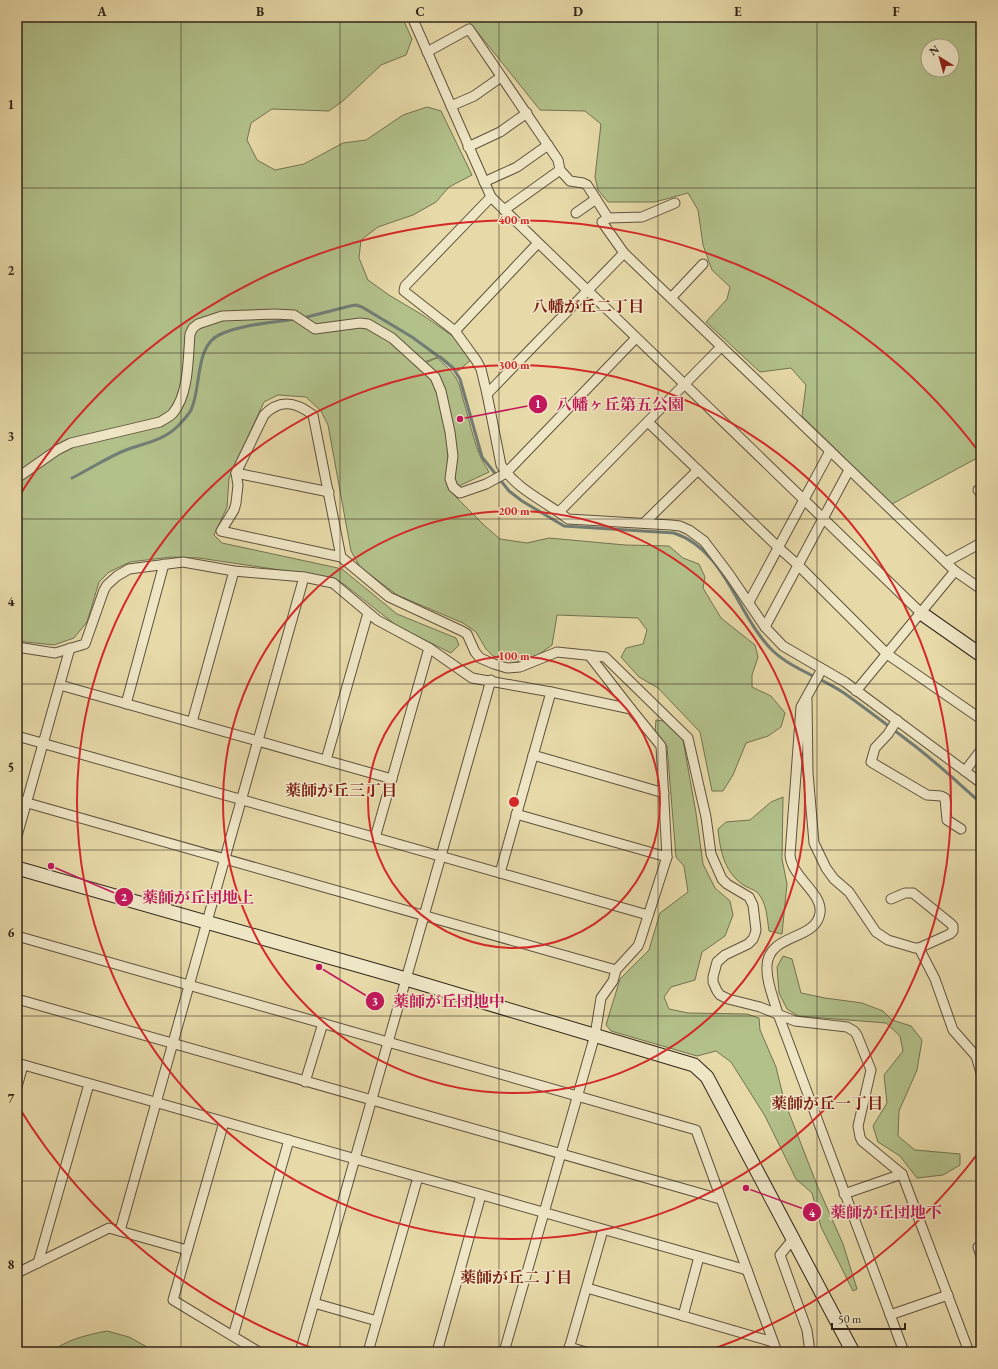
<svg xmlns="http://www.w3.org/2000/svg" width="998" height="1369" viewBox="0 0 998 1369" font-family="'EB Garamond','Noto Serif JP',serif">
  <rect width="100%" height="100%" fill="#e7d9a8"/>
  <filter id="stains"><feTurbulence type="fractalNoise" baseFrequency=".005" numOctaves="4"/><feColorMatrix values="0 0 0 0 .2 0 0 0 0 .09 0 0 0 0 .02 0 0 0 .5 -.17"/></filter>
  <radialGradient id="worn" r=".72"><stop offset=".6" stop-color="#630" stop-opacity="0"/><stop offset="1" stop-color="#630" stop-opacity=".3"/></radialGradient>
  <g fill="#b2c08a" stroke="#727252" fill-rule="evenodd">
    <path d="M17 17H402L412 39 406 55 381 65 344 100 329 111 272 109 251 123 247 140 257 160 275 170 304 164 343 143 366 140 403 115 427 107 441 111 472 175 449 187 436 202 413 215 378 227 361 240 359 258 368 280 389 295 424 316 454 337 471 360 458 371 441 356 424 362 439 396 447 440 448 456 447 480 451 492 485 526 500 539 527 543 549 538 625 545 669 546 683 558 699 564 705 577 703 588 721 618 755 645 758 657 752 675V687L771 696 785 713 781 727 768 736 746 743 733 775 723 791H712L700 732 658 688 639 677 621 657 626 648 643 644 647 630 638 618 557 615 552 645 535 657 518 662 493 656 486 649 476 632 463 623 397 595 360 567 351 551 328 425 321 411 306 397 278 395 264 402 229 478 227 507 214 535 222 543 324 565 342 569 397 614 456 638 459 645 451 653 397 626 345 585 334 578 199 558 171 557 130 562 109 572 99 582 87 622 74 638 54 645 17 641Z"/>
    <path d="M464 17H981V456L892 504 802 416 806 385 791 368 760 372 706 322 727 299 730 287 712 270 703 245 698 210 688 193 655 202H608L598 190 595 177 601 124 585 111 540 110 471 24 464 18ZM928 46H952V70H928Z"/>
    <path d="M437 358C444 364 452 371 456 378 460 384 461 392 463 399 471 424 474 450 489 472L459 486 455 480 456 458 448 409 425 363Z"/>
    <path d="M656 720 664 721 683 740 696 813 703 864 715 888 730 901 733 915 725 936 702 952 695 980 671 987 664 997 669 1009 688 1013 747 1014 759 1018 760 1030 776 1067 784 1100 817 1185 843 1244 857 1289 853 1291 821 1227 812 1193 796 1179 765 1116 731 1062 716 1051 697 1056 611 1031 606 1025 620 979 649 950 660 913 688 892 684 866 676 857 667 746 655 733Z"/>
    <path d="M783 797 782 859 787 884 782 934 769 931C767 918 767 904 758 893 754 889 747 888 742 884 724 871 720 850 718 829L726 822 750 820 771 802Z"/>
    <path d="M783 956 792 959 801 993 825 998 862 1003 883 1011 892 1020 911 1026 922 1040 917 1070 899 1111 898 1136 915 1150 960 1154V1165L943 1175 917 1178 900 1156 878 1142 873 1126 887 1103 884 1075 903 1051 900 1036 886 1023 798 1016 787 1009 779 993 777 967Z"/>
    <path d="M107 1331 129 1337 156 1352H51C68 1339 87 1335 107 1331Z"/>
  </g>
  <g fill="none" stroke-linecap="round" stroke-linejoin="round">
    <g stroke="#717d75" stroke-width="3">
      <path d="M303 318 350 306 356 305 362 307 412 337 442 359 453 368 460 379 482 457 509 491 522 501 564 526 674 533C726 550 737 616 773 651 792 669 822 678 844 693 865 708 886 724 907 740 933 759 957 782 981 803"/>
      <path d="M72 478C90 469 108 457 126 450 144 443 163 441 178 426 182 421 188 416 191 410 202 387 194 345 221 334 244 324 271 323 295 319"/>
    </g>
    <defs>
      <g id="street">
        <path d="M412 17 491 197 921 613"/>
        <path d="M427 52 469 29 558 160 560 170 504 210"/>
        <path d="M451 106 474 96 501 77"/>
        <path d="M468 147 500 132 527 113"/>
        <path d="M560 170 570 181 583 183 587 185 608 218 602 222 624 253 955 571 981 589"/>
        <path d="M484 182 517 167 548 145"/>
        <path d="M491 197 405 286 404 291 455 331 476 360 481 369 487 394 501 465C517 490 545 501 568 519L671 525 680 526 689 530 704 541 729 574 765 627 783 646 845 682 981 783"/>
        <path d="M576 213 596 199"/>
        <path d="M608 218 642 217 675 203"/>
        <path d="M671 298 703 264"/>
        <path d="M455 331 538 243"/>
        <path d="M487 394 624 253"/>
        <path d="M648 422 779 548 798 565 887 654 981 719"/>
        <path d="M236 473 329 492"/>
        <path d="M17 478 57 450 71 443 160 422C164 419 170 417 173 413 189 394 188 358 190 334L193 328 198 324 222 316 275 314 294 315 315 329 360 323 368 324 392 338 435 377 441 391 450 432 453 456 450 479 453 487 460 493 486 484 506 473 636 338"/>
        <path d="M978 490 981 494"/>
        <path d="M559 512 721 347"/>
        <path d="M644 523 698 470"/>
        <path d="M341 557 221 531 234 510 236 503 238 485 236 473 264 415C280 398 296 402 313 415L341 557 389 597 462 631 467 634 475 652 480 658 494 664 507 668 520 667 557 652 605 657 688 738 706 817 711 854 722 879 727 884 749 897 753 905 756 930 755 934 753 939 748 944 725 955 717 962 713 977V982L717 991 720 995 728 999 760 1007 795 1021 847 1027 854 1031 857 1035 871 1070 858 1126 860 1137 862 1141 902 1174 969 1352"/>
        <path d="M946 562 981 543"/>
        <path d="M749 602 830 451"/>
        <path d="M765 627 849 470"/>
        <path d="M17 647 55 653 85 644 104 590 107 585 117 576 129 569 183 562 234 571 304 577 333 583 377 620 429 648 472 678 551 692 631 709 661 746 667 857 640 941 638 946 616 970 613 981 601 998 595 1035 504 1352"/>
        <path d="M589 655 631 709"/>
        <path d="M822 669 801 707 790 855C792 878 823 893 820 913 816 941 768 933 767 966 766 982 774 999 778 1014L904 1352"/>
        <path d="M60 685 392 779"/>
        <path d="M856 691 955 571"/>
        <path d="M807 700 808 773 814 843 826 868 834 879 849 892 876 932 888 940 915 948H919L950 934 953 931V926L950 923 913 893H905L891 899"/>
        <path d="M126 704 164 564"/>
        <path d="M897 720 888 734 875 748 871 762 927 795 941 796 945 798 947 820 961 829"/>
        <path d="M192 722 234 571"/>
        <path d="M17 736 648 915"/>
        <path d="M533 755 664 793"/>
        <path d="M326 760 368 613"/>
        <path d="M965 771 981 750"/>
        <path d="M17 800 616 970"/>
        <path d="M516 814 667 857"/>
        <path d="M17 836 70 648"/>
        <path d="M375 838 429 648"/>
        <path d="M500 873 551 692"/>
        <path d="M17 936 696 1130 777 1352"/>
        <path d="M919 948 935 979 953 1030 976 1056 981 1073"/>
        <path d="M17 999 720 1199"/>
        <path d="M17 1063 747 1270"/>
        <path d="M305 1082 323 1023"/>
        <path d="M17 1087 23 1065"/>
        <path d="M224 1122 173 1300 259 1352"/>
        <path d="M844 1194 902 1174"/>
        <path d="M120 1231 304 577"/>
        <path d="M793 1239 780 1255 807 1330 810 1352"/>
        <path d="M981 1246 978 1247 981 1256"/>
        <path d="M38 1263 89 1084"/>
        <path d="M17 1273 109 1228 187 1250"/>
        <path d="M587 1288 773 1342"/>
        <path d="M314 1303 377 1321"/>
        <path d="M890 1315 948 1295"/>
        <path d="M683 1316 699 1257"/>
        <path d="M233 1336 289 1140"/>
        <path d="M569 1347 586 1352"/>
        <path d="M300 1352 491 680"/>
        <path d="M368 1352 418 1177"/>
        <path d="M437 1352 481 1195"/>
        <path d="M568 1352 603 1230"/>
      </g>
      <g id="secondary">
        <path d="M921 613 981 655"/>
        <path d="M17 868 406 979 694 1065 707 1077 853 1352"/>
      </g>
    </defs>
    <use href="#street" stroke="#5e523d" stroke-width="11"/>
    <use href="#secondary" stroke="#312519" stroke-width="15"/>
    <use href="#street" stroke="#efe6c6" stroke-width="9"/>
    <use href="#secondary" stroke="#efe6c6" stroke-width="13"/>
  </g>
  <path fill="none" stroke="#312519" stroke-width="1" stroke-opacity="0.55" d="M181 17V1352M340 17V1352M499 17V1352M658 17V1352M817 17V1352M17 188H981M17 353H981M17 519H981M17 684H981M17 850H981M17 1016H981M17 1181H981"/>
  <g fill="none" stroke="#d62828" stroke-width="2">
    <circle cx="514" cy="802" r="146"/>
    <circle cx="514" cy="802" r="291"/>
    <circle cx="514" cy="802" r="437"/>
    <path d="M979 1152A582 582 0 0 1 708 1351M320 1351A582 582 0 0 1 18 1106M18 498A582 582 0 0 1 979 452"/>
  </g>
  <g text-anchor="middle" stroke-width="3" stroke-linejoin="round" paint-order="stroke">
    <g font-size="16" font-weight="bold" fill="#7a1f14" stroke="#efe6c6">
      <text x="588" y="312">八幡が丘二丁目</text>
      <text x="341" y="796">薬師が丘三丁目</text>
      <text x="827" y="1109">薬師が丘一丁目</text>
      <text x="516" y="1283">薬師が丘二丁目</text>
    </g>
  </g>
  <circle cx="514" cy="802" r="6" fill="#d62828" stroke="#efe6c6" stroke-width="2"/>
  <g font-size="12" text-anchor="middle" font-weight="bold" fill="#d62828" stroke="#efe6c6" stroke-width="3" stroke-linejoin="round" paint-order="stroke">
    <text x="514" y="224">400 m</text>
    <text x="514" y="369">300 m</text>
    <text x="514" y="515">200 m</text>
    <text x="514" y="660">100 m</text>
  </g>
  <path fill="none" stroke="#c2185b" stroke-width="1.5" d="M460 419L538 404M51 866L124 897M319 967L375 1001M746 1188L812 1212"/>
  <g fill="#c2185b" stroke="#efe6c6" stroke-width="1.5">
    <circle cx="460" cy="419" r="4"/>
    <circle cx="51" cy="866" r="4"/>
    <circle cx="319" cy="967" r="4"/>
    <circle cx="746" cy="1188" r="4"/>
    <circle cx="538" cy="404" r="10"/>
    <circle cx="124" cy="897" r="10"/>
    <circle cx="375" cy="1001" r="10"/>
    <circle cx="812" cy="1212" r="10"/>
  </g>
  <g font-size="12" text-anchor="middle" font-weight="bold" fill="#fff">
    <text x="538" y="408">1</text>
    <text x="124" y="901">2</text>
    <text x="375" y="1005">3</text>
    <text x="812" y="1217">4</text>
  </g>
  <g font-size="16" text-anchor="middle" font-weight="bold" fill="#c2185b" stroke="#efe6c6" stroke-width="3" stroke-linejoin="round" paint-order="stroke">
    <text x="620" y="410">八幡ヶ丘第五公園</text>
    <text x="198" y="903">薬師が丘団地上</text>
    <text x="449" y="1007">薬師が丘団地中</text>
    <text x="886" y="1218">薬師が丘団地下</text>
  </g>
  <rect width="998" height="1369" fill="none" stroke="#e7d9a8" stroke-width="44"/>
  <g transform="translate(940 58) rotate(323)"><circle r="19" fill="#efe6c6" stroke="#a39981"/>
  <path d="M0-3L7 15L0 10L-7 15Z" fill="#8f2418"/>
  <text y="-6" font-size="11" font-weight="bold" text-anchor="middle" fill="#312519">N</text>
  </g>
  <path d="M832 1323v6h73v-6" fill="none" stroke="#312519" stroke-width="2"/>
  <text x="838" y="1323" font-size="12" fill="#312519" stroke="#efe6c6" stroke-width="3" paint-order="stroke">50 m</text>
  <rect x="22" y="22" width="954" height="1325" fill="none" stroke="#312519" stroke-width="1.5"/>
  <g font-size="13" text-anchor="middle" font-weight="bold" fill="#312519">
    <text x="102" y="16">A</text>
    <text x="260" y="16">B</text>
    <text x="420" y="16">C</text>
    <text x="578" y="16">D</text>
    <text x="738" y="16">E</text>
    <text x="896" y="16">F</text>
    <text x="11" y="109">1</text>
    <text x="11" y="275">2</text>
    <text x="11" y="441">3</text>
    <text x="11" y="606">4</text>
    <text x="11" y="772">5</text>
    <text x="11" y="937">6</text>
    <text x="11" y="1103">7</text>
    <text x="11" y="1269">8</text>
  </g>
  <rect width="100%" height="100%" filter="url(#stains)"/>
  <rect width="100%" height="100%" fill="url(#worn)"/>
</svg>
